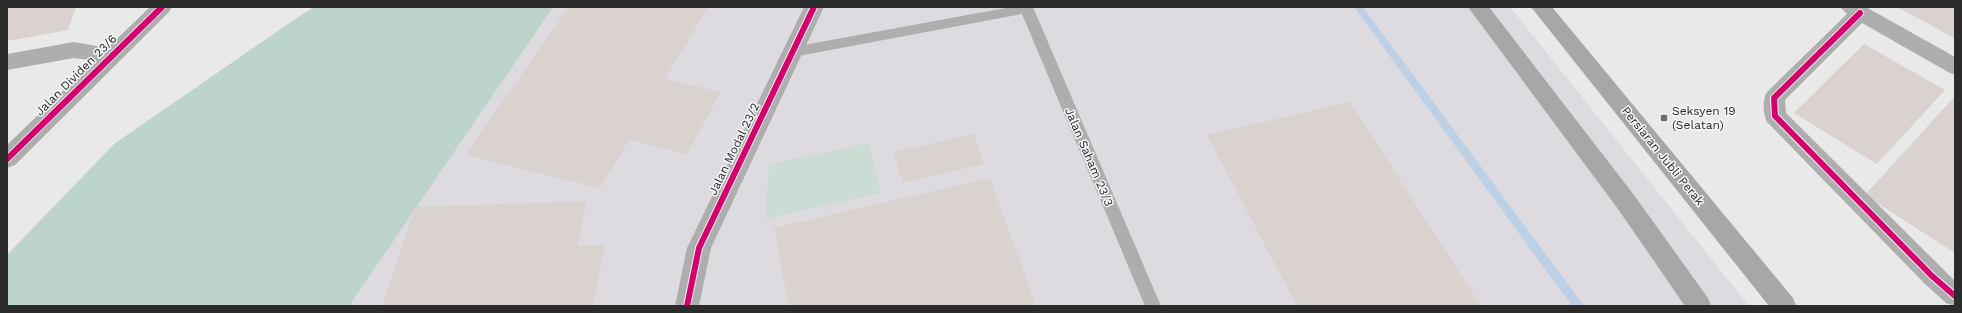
<svg xmlns="http://www.w3.org/2000/svg" width="1962" height="313" viewBox="0 0 1962 313" font-family="'Work Sans',sans-serif">
  <rect width="100%" height="100%" fill="#e9e9ea"/>
  <path fill="#dddbe0" d="M551 7H1510L1749 306H349Z"/>
  <path fill="#cbdcd5" d="M869 143 881 193 765 219 769 164Z"/>
  <path fill="#bdd4ca" d="M315 7H553L349 306H7V255L114 144 304 13Z"/>
  <g fill="none" stroke-linecap="round" stroke-linejoin="round">
    <path fill="#bdd0e6" fill-rule="evenodd" d="M1354 7H1363L1584 306H1572Z"/>
  </g>
  <g fill="#d9d2ce">
    <path d="M7 7H76L68 30 7 41Z"/>
    <path d="M569 7H708L665 79 721 92 687 154 629 140 600 188 465 155Z"/>
    <path d="M1897 7H1955V39L1931 25Z"/>
    <path d="M1864 44 1945 90 1877 164 1794 113Z"/>
    <path d="M1955 96V253L1865 195Z"/>
    <path d="M1350 102 1481 306H1297L1207 135Z"/>
    <path d="M974 134 984 164 902 183 894 152Z"/>
    <path d="M990 178 1036 306H789L774 228Z"/>
    <path d="M587 201 577 246 605 245 593 306H382L415 207Z"/>
  </g>
  <g fill="none" stroke-linecap="round" stroke-linejoin="round">
    <path fill="#aeaeae" fill-rule="evenodd" d="M1011 7H1033L1161 306H1145L1022 14 793 57 788 56 786 52 788 48 793 47Z"/>
    <g fill="#aeaeae" fill-rule="evenodd">
      <path d="M804 7H824L711 248 699 306H675L687 248Z"/>
      <path d="M1840 7H1866L1955 57V75L1948 72 1862 23 1785 100 1786 113 1955 281V306L1946 303 1924 283 1767 122C1763 113 1762 101 1767 92L1847 14Z"/>
      <path d="M74 42 119 50 122 55 119 60 112 63 74 58 7 70V54Z"/>
    </g>
    <path fill="#aeadae" fill-rule="evenodd" d="M150 7H172L169 12 15 165 7 168V145Z"/>
    <g fill="#a8a7a7" fill-rule="evenodd">
      <path d="M1468 7H1489L1634 195 1708 298 1711 306H1685L1618 209Z"/>
      <path d="M1531 7H1552L1793 298 1796 306H1769Z"/>
    </g>
    <defs>
      <g id="cycleway">
        <path d="M1860 13 1774 98 1775 116 1932 276 1955 296"/>
        <path d="M7 159 162 7"/>
        <path d="M687 306 699 248 814 7"/>
      </g>
    </defs>
    <use href="#cycleway" stroke="#f6f5f8" stroke-width="8"/>
    <use href="#cycleway" stroke="#d6006c" stroke-width="6"/>
  </g>
  <rect fill="#6e6e6e" stroke="#f6f5f8" stroke-width="1.5" x="1660" y="114" width="8" height="8" rx="2"/>
  <g text-anchor="middle" stroke-width="3" stroke-linejoin="round" paint-order="stroke">
    <g font-size="12" fill="#2b2b2c" stroke="#f6f5f8">
      <text transform="translate(76 75) rotate(-45)" y="4">Jalan Dividen 23/6</text>
      <text transform="translate(734 149) rotate(-64)" y="4">Jalan Modal 23/2</text>
      <text transform="translate(1663 156) rotate(51)" y="4">Persiaran Jubli Perak</text>
      <text transform="translate(1089 157) rotate(67)" y="4">Jalan Saham 23/3</text>
    </g>
    <g font-size="12" fill="#2b2b2c" stroke="#f6f5f8" text-anchor="start">
      <text x="1672" y="115">Seksyen 19<tspan x="1672" dy="14">(Selatan)</tspan></text>
    </g>
  </g>
  <rect width="1962" height="313" fill="none" stroke="#2b2b2c" stroke-width="16"/>
</svg>
